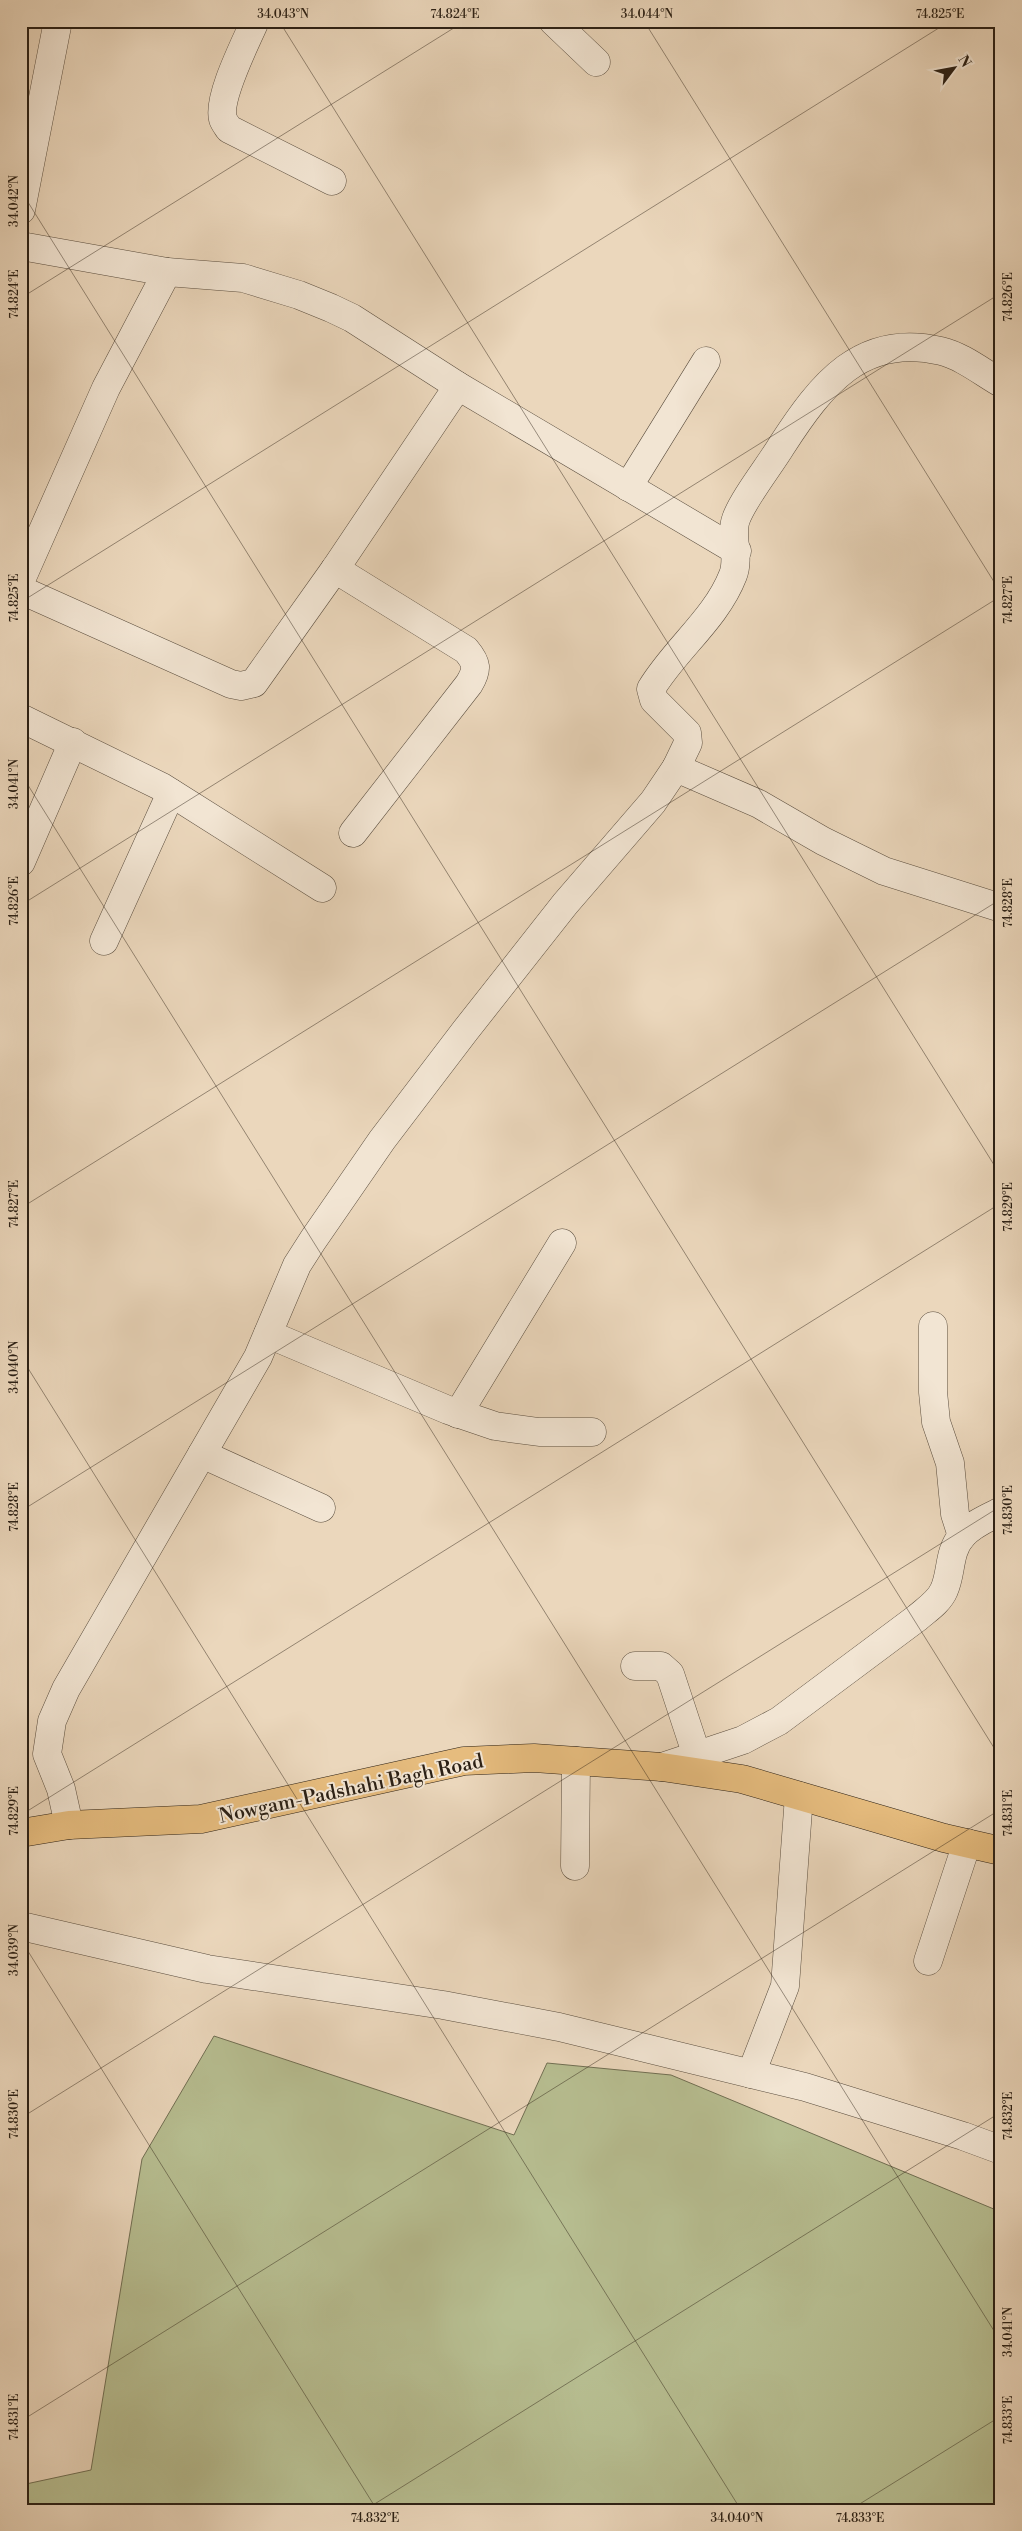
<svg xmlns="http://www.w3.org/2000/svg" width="1022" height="2531" viewBox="0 0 1022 2531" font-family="'Libre Bodoni',serif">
  <rect width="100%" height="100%" fill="#ebd7bc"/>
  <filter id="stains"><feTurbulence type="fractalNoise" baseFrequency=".004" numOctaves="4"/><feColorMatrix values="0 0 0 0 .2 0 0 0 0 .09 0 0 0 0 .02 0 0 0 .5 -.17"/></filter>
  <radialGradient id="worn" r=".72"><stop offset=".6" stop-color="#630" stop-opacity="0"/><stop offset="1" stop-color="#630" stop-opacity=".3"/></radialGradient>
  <path fill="#b7be91" stroke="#716f53" d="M214 2036 514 2135 547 2063 671 2075 1001 2212V2510H21V2489L26 2484 91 2470 142 2159Z"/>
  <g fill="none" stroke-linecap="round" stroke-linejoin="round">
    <defs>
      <g id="minor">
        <path d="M255 21C246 42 217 98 223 119 224 122 227 126 229 129L332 181"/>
        <path d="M553 21 596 62"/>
        <path d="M21 210 58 21"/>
        <path d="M21 246 167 272 243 278 299 295 331 308 352 318 458 386 737 551"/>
        <path d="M628 487 706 361"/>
        <path d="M335 569 466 650C477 663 478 669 469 684L353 833"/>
        <path d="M21 580 106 388 167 272"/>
        <path d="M21 590 231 684 241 686 254 683 335 569 458 386"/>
        <path d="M21 718 162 787 322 888"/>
        <path d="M676 768 759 804 823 841 884 871 1001 908"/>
        <path d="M21 862 73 742"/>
        <path d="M104 941 171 793"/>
        <path d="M933 1326V1392L936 1422 950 1463 955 1514 962 1536"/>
        <path d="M268 1334 448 1410 495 1426 539 1432H592"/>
        <path d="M458 1414 562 1243"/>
        <path d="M202 1454 321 1508"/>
        <path d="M635 1666H661L670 1674 697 1756"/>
        <path d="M662 1767 743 1740 779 1721 917 1618C926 1610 939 1602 944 1590 952 1573 948 1552 962 1536 972 1524 988 1518 1001 1511"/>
        <path d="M69 1825 61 1789 47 1754 52 1721 66 1689 258 1357 297 1265 313 1240 382 1140 465 1031 565 904 653 802 676 768 688 743 687 733 654 700 651 689C675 649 716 619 733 575 740 557 730 535 736 519 743 499 770 465 782 445 821 385 861 332 941 351 962 356 982 372 1001 383"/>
        <path d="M575 1866 576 1761"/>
        <path d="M21 1926 207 1969 443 2005 559 2027 805 2087 963 2136 1001 2150"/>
        <path d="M928 1961 967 1843"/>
        <path d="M751 2074 785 1986 799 1796"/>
      </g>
      <path id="major" d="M21 1833 69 1825 201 1819 464 1761 534 1758 662 1767 742 1779 944 1838 1001 1851"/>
    </defs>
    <use href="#minor" stroke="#5b4e3f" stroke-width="29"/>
    <use href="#major" stroke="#2b2015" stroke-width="29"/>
    <use href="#minor" stroke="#f2e5d3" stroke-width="28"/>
    <use href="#major" stroke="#e6bc7e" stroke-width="28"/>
  </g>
  <path fill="none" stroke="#2b2015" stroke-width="1" stroke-opacity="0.45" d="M279 21 1001 1176M644 21 1001 593M21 191 1001 1759M21 298 465 21M21 602 950 21M21 774 1001 2342M21 905 1001 293M21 1208 1001 596M21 1357 741 2510M21 1511 1001 899M21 1815 1001 1203M21 1940 377 2510M21 2118 1001 1506M21 2421 1001 1809M365 2510 1001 2112M850 2510 1001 2416"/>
  <g text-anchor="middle" stroke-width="4" stroke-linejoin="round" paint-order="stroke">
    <g font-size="20" fill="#2b2015" stroke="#f2e5d3">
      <text transform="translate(351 1788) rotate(-12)" y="7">Nowgam-Padshahi Bagh Road</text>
    </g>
  </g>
  <rect width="1022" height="2531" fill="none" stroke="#ebd7bc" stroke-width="55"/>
  <g transform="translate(954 68) rotate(58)" stroke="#f2e5d3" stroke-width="4" paint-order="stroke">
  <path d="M0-4L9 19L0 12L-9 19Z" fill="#2b2015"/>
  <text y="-8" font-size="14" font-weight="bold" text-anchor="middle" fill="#2b2015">N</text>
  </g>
  <rect x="28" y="28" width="966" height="2476" fill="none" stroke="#2b2015" stroke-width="2"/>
  <g font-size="12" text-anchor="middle" fill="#2b2015">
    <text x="283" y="18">34.043°N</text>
    <text x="455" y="18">74.824°E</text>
    <text x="647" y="18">34.044°N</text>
    <text x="940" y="18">74.825°E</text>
    <text transform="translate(14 201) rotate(-90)" y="4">34.042°N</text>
    <text transform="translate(14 294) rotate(-90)" y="4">74.824°E</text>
    <text transform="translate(1008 297) rotate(-90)" y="4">74.826°E</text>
    <text transform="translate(14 598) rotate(-90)" y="4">74.825°E</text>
    <text transform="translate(1008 600) rotate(-90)" y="4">74.827°E</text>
    <text transform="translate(14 784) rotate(-90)" y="4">34.041°N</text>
    <text transform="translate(14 901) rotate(-90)" y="4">74.826°E</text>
    <text transform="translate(1008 903) rotate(-90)" y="4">74.828°E</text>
    <text transform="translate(14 1204) rotate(-90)" y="4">74.827°E</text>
    <text transform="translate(1008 1207) rotate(-90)" y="4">74.829°E</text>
    <text transform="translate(14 1367) rotate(-90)" y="4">34.040°N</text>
    <text transform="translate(14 1507) rotate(-90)" y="4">74.828°E</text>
    <text transform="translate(1008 1510) rotate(-90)" y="4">74.830°E</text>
    <text transform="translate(14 1811) rotate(-90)" y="4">74.829°E</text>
    <text transform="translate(1008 1813) rotate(-90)" y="4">74.831°E</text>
    <text transform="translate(14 1950) rotate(-90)" y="4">34.039°N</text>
    <text transform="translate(14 2114) rotate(-90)" y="4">74.830°E</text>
    <text transform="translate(1008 2116) rotate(-90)" y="4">74.832°E</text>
    <text transform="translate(1008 2332) rotate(-90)" y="4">34.041°N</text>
    <text transform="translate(14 2417) rotate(-90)" y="4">74.831°E</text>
    <text transform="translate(1008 2420) rotate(-90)" y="4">74.833°E</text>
    <text x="375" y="2522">74.832°E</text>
    <text x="737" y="2522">34.040°N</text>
    <text x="860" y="2522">74.833°E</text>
  </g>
  <rect width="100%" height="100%" filter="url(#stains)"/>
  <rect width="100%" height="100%" fill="url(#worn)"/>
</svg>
